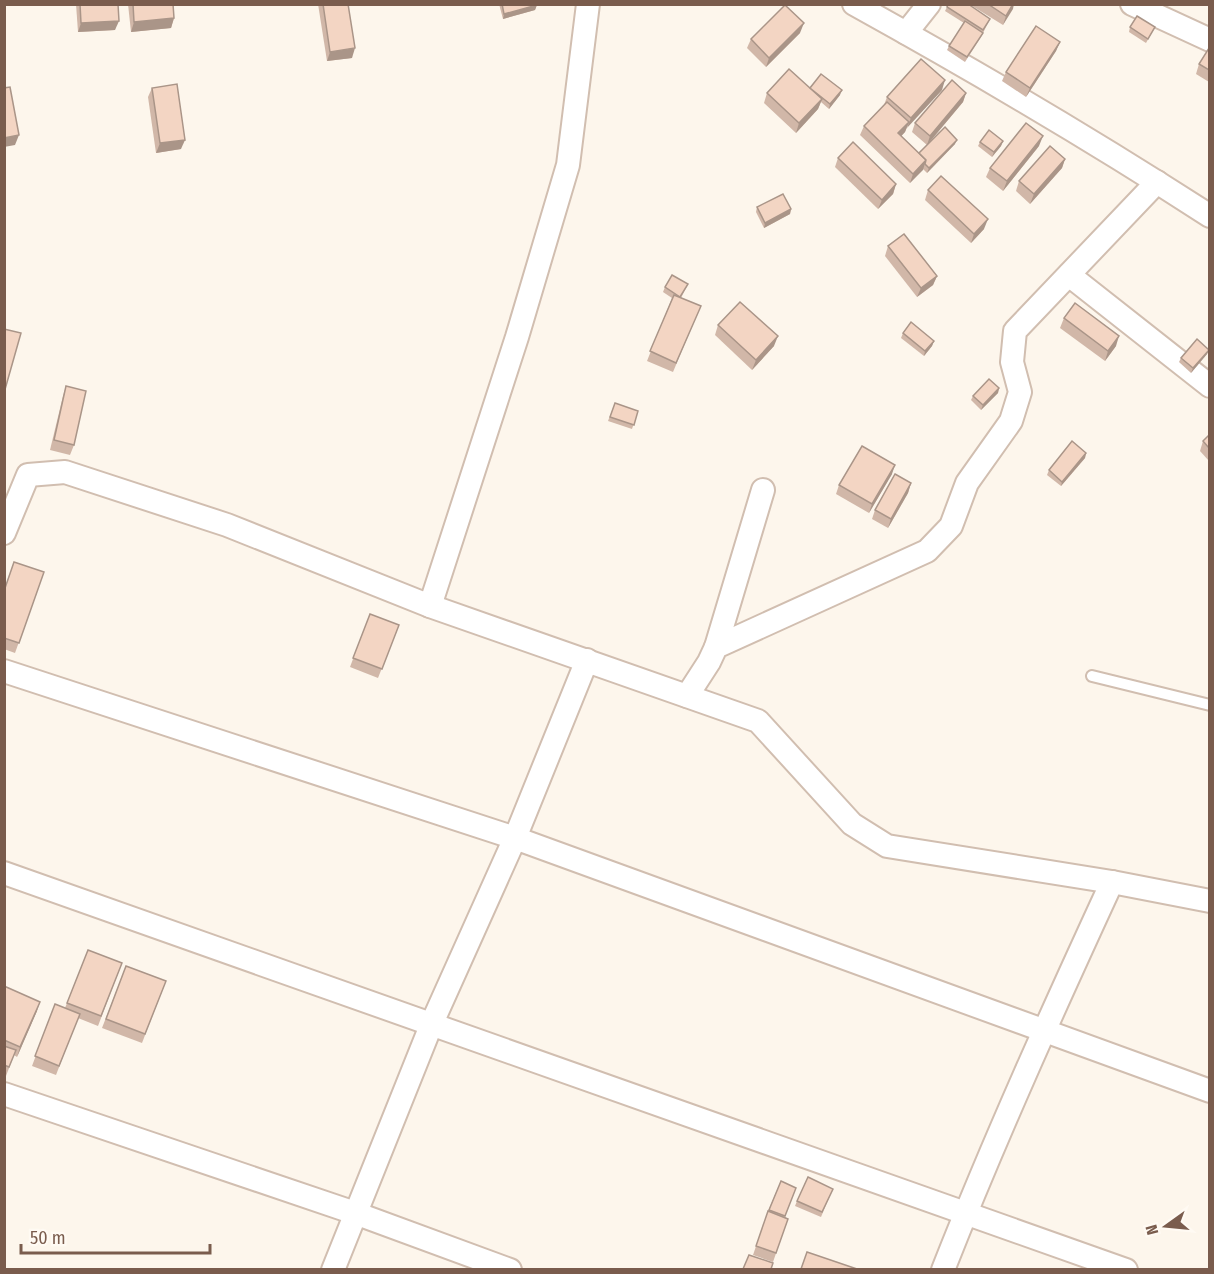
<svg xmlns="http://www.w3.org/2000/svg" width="1214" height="1274" viewBox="0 0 1214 1274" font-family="'Fira Sans Condensed',sans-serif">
  <rect width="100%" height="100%" fill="#fdf6ec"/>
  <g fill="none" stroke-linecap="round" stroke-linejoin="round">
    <defs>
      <path id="lane" d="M1092 676 1210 705"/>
      <g id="street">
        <path d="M854 4C975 71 1094 141 1210 216"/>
        <path d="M1132 4 1210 40"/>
        <path d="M906 33 929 4"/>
        <path d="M1069 275 1210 386"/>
        <path d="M4 533 28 475 65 472 227 525 430 606 758 721 852 824 887 846 1112 882 1210 901"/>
        <path d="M430 606 517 337 568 165 588 4"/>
        <path d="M716 647 763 490"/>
        <path d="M4 671 515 838 1210 1091"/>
        <path d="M687 696 709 662 716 647 927 551 951 526 967 483 1011 421 1020 392 1012 362 1015 331 1157 182"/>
        <path d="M4 873 1126 1270"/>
        <path d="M4 1094 355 1213 510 1270"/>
        <path d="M333 1270 432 1023 515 838 587 660"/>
        <path d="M943 1270C995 1138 1053 1010 1112 882"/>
      </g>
    </defs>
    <use href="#lane" stroke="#d1beb0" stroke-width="14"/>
    <use href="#street" stroke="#d1beb0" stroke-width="26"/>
    <use href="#lane" stroke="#fff" stroke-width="10"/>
    <use href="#street" stroke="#fff" stroke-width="22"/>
  </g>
  <g fill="#d1b7a8">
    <path d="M76 4H118L115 30 78 32Z"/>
    <path d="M128 4H173L174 18 171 28 131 32Z"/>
    <path d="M318 4H348L352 58 327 61Z"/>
    <path d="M499 4H537L535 10 503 19Z"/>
    <path d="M969 4H1014L1003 25Z"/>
    <path d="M947 7 990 19 981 37 965 62 947 50 949 46 964 23 945 11Z"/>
    <path d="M1130 27H1155L1146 43 1129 32Z"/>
    <path d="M800 33 766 67 747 48 751 39Z"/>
    <path d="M1060 42 1056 51 1026 97 1002 81 1006 72Z"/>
    <path d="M1209 48V82L1196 74 1199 64Z"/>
    <path d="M152 88 181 149 156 153 148 97Z"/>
    <path d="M810 88 840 95 829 109 821 102 818 109 796 133 764 103 767 93Z"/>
    <path d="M942 90 907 127 905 132 901 136 919 153 927 145 912 132 915 123 966 93 963 102 928 144H955L927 173 923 169 910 183 860 135 864 126 884 105 887 97Z"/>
    <path d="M1003 141 1001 146 992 157 978 146 980 142Z"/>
    <path d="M1039 146 1003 191 986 177 990 168Z"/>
    <path d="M838 158 896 184 893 194 878 209 835 167Z"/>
    <path d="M1065 159 1062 168 1030 204 1016 191 1019 181Z"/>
    <path d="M928 190 984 229 971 243 925 200Z"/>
    <path d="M757 207 791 209 790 214 764 228 756 212Z"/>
    <path d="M888 246 937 276 933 285 917 297 885 256Z"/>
    <path d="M688 284 681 298 697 315 673 372 647 361 672 298 663 292 665 287Z"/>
    <path d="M1064 318 1116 346 1105 361 1060 328Z"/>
    <path d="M718 325 774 346 752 370 715 335Z"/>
    <path d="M903 333 934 341 932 346 924 356 901 338Z"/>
    <path d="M1209 350 1207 354 1191 373 1179 362 1181 358Z"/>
    <path d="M66 386 74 445 70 455 50 450 63 396Z"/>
    <path d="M999 388 998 393 981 410 971 400 973 396Z"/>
    <path d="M615 403 638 411 632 429 608 421Z"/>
    <path d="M1209 435V461L1200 451 1203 441Z"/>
    <path d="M1086 453 1085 458 1061 486 1047 475 1049 470Z"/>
    <path d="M892 474 869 513 836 494 839 485Z"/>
    <path d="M911 483 908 493 888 528 872 519 875 510Z"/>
    <path d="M44 572 15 653 4 649V590Z"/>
    <path d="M370 614 399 625 378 678 350 667Z"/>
    <path d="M88 950 122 963 98 1026 78 1018 56 1075 32 1066 55 1004 65 1008Z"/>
    <path d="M126 966 166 981 142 1043 102 1028Z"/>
    <path d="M4 986 37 1011 17 1057 14 1055 6 1076H4Z"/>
    <path d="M781 1181 785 1217 788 1219 773 1262 753 1255 768 1211Z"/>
    <path d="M831 1193 821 1217 795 1206 797 1201Z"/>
  </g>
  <g fill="#aa9588">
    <path d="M1013 4H1014L1013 9 1003 25 1006 16Z"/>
    <path d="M537 5 535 10 503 19 504 14Z"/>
    <path d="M174 18 171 28 131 32 134 22Z"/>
    <path d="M119 21 115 30 78 32 81 23Z"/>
    <path d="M804 23 800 33 766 67 769 58Z"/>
    <path d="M1060 42 1056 51 1026 97 1030 88Z"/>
    <path d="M355 48 352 58 327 61 330 52Z"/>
    <path d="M945 80 942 90 907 128 911 118Z"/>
    <path d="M842 90 840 95 829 109 830 104Z"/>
    <path d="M966 93 963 102 927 145 930 136Z"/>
    <path d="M822 99 818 109 796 133 799 123Z"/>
    <path d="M909 122 905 132 895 143 898 133Z"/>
    <path d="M19 135 15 145 4 147V138Z"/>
    <path d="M1043 136 1039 146 1003 191 1007 181Z"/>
    <path d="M185 140 181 149 156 153 160 143Z"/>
    <path d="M957 140 955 144 927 173 929 168Z"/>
    <path d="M1003 141 1001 146 992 157 994 152Z"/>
    <path d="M1065 159 1062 168 1030 204 1034 194Z"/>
    <path d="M926 160 923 170 910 183 913 174Z"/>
    <path d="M896 184 893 194 878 209 882 200Z"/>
    <path d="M791 209 790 214 764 228 765 223Z"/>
    <path d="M988 219 984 229 971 243 974 234Z"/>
    <path d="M937 276 933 285 917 297 921 288Z"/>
    <path d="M778 336 774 346 752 370 756 360Z"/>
    <path d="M1119 336 1116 346 1105 361 1108 351Z"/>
    <path d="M934 341 932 346 924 356 925 351Z"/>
    <path d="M1209 350 1207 354 1191 373 1193 368Z"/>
    <path d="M999 388 998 393 981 410 983 405Z"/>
    <path d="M1086 453 1085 458 1061 486 1062 482Z"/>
    <path d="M895 465 892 474 869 513 872 504Z"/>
    <path d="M911 483 908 493 888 528 891 519Z"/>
    <path d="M40 1002 37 1011 17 1057 20 1047Z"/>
  </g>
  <g fill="#f3d5c3" stroke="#aa9588" stroke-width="1.5">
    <path d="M80 4H118L119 21 81 23Z"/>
    <path d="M133 4H173L174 18 134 22Z"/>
    <path d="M323 4H348L355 48 330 52Z"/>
    <path d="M502 4H537V5L504 14Z"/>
    <path d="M948 4H968L990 19 983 30 947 7Z"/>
    <path d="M988 4H1013L1006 16Z"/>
    <path d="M785 5 804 23 769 58 751 39Z"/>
    <path d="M1137 16 1155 27 1148 39 1130 27Z"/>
    <path d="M965 21 983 33 967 57 949 46Z"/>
    <path d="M1036 26 1060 42 1030 88 1006 72Z"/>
    <path d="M1209 48V70L1199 64Z"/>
    <path d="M921 59 945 80 911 118 887 97Z"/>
    <path d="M789 69 822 99 799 123 767 93Z"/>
    <path d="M821 74 842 90 830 104 810 88Z"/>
    <path d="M952 80 966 93 930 136 915 123Z"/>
    <path d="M177 84 185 140 160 143 152 88Z"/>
    <path d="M10 87 19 135 4 138V88Z"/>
    <path d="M887 102 909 122 898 133 926 160 913 174 864 126Z"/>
    <path d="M1026 123 1043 136 1007 181 990 168Z"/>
    <path d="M945 127 957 140 929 168 925 164 926 160 919 153Z"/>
    <path d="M989 130 1003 141 994 152 980 142Z"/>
    <path d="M853 142 896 184 882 200 838 158Z"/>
    <path d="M1050 146 1065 159 1034 194 1019 181Z"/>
    <path d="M941 176 988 219 974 234 928 190Z"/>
    <path d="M783 194 791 209 765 223 757 207Z"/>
    <path d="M904 234 937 276 921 288 888 246Z"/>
    <path d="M672 275 688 284 680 297 665 287Z"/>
    <path d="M674 295 701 306 676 363 650 351Z"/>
    <path d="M740 302 778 336 756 360 718 325Z"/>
    <path d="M1075 303 1119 336 1108 351 1064 318Z"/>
    <path d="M911 322 934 341 925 351 903 333Z"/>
    <path d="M4 329 21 333 4 393Z"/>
    <path d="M1197 339 1209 350 1193 368 1181 358Z"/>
    <path d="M989 379 999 388 983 405 973 396Z"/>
    <path d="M66 386 86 391 74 445 54 440Z"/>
    <path d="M615 403 638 411 634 425 610 417Z"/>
    <path d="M1209 435V448L1203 441Z"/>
    <path d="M1072 441 1086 453 1062 482 1049 470Z"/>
    <path d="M862 446 895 465 872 504 839 485Z"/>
    <path d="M895 474 911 483 891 519 875 510Z"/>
    <path d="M14 562 44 572 19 643 4 638V591Z"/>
    <path d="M370 614 399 625 382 669 353 658Z"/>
    <path d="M88 950 122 963 101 1016 67 1003Z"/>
    <path d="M126 966 166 981 145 1034 106 1019Z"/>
    <path d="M4 986 40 1002 20 1047 4 1040Z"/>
    <path d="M55 1004 80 1014 59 1066 35 1056Z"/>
    <path d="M4 1046 16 1050 9 1067 4 1065Z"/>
    <path d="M808 1177 833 1189 822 1212 797 1201Z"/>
    <path d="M781 1181 796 1188 785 1216 769 1210Z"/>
    <path d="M768 1211 788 1219 776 1253 756 1246Z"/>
    <path d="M807 1252 857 1269H801Z"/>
    <path d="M749 1255 773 1263 771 1269H743Z"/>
  </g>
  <rect width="1214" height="1274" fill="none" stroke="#7a5c4d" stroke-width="12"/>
  <g transform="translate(1166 1226) rotate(255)" stroke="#fffaf3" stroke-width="4.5" paint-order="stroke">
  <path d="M0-4.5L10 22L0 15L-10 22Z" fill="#7a5c4d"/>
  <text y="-9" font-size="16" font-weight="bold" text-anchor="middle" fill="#7a5c4d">N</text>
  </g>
  <path d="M21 1244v9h189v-9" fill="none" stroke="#7a5c4d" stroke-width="3"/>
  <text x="30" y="1244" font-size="18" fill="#7a5c4d" stroke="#fffaf3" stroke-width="4.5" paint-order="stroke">50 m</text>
</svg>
